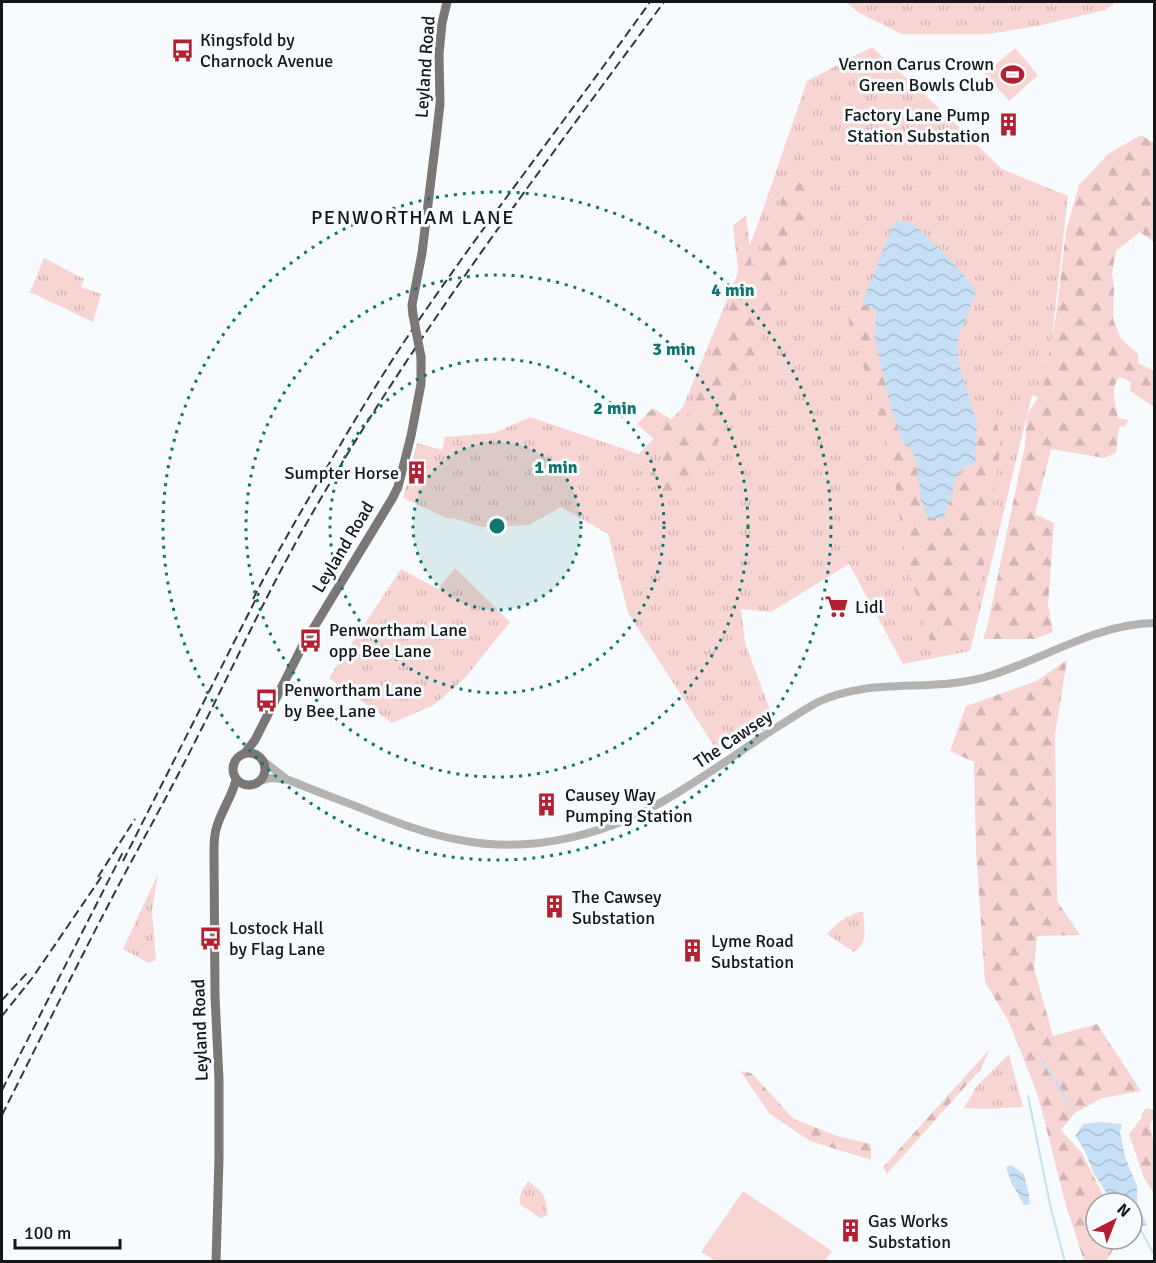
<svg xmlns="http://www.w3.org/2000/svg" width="1156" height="1263" viewBox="0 0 1156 1263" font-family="Signika,sans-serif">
  <defs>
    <pattern id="grass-tufts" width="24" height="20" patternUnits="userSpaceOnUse" patternTransform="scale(1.5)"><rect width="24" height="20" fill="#f7d5d3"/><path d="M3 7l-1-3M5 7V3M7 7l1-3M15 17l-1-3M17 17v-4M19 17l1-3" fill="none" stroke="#d3b6b4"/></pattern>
    <pattern id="forest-firs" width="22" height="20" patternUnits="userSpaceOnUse" patternTransform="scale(1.5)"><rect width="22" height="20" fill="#f7d5d3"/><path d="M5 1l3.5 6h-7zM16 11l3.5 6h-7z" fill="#d3b6b4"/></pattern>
    <pattern id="water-waves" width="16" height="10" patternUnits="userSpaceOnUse" patternTransform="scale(1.5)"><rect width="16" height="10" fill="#c7e0f6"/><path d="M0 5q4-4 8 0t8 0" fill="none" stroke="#aabfd2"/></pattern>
  </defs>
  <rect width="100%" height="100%" fill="#f7fbfe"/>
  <g fill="url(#grass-tufts)">
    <path d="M846 2H1116L1105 10 1038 26 989 34H902L859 13Z"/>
    <path d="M872 47 950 118 1002 169 1068 196 1045 399 1032 395 970 651 903 664 849 564 771 612 741 609 745 643 772 715 716 749 628 613 608 534 561 507 529 525 481 527 453 518 449 519 403 498 417 443 442 450 445 437 494 433 530 417 639 454 683 407 758 224 807 81Z"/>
    <path d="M44 258 84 279 81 287 101 294 93 322 30 292Z"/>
    <path d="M455 568 510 622 465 678 434 705 392 723 329 678 401 569 438 589Z"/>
    <path d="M158 874 152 911 156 960 149 963 123 949Z"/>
    <path d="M863 911C864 926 869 943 854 952L827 934C837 922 848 915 863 911Z"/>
    <path d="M1009 1054 1023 1107 982 1109 964 1108 976 1087Z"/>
    <path d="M528 1181C545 1194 545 1195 548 1215L540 1218 520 1204C518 1195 523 1189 528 1181Z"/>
  </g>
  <g fill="url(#forest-firs)">
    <path d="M1141 135 1154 143V242L1140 232 1116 251 1112 273 1114 287 1113 319 1121 339 1138 354V363L1154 371V407L1130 391 1131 382 1120 377C1109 387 1116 404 1118 418L1129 420 1125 426 1119 427 1116 453 1104 458 1051 449 1035 514 1054 523 1048 605 1053 632 1035 639H983L987 628 1025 445 1027 415 1043 389 1057 309 1066 231 1079 185 1108 154Z"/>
    <path d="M808 170 812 200 794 238 778 297 702 481 662 499 657 486 635 491 663 460V447L637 424 653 408 682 426 704 378 739 279 733 225 746 215 752 269 755 259 780 213 782 180Z"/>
    <path d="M862 303 876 311 875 343 902 442 916 461 955 480 975 464 977 423 996 410 1000 450 973 640 931 644 906 561 891 456 847 313Z"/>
    <path d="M1067 660 1055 735 1057 901 1080 935 1037 936 1034 968 1053 1036 1097 1024 1141 1091 1102 1098 1075 1113 1061 1130 1082 1153 1107 1203H1096V1239H1120L1106 1261H1084L1065 1202 1038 1096 1009 1022 985 982 976 850 974 762 950 751 966 706 1036 681Z"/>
    <path d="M990 1049 980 1070 887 1174 883 1167Z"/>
    <path d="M740 1071 751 1073 794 1119 837 1136 871 1144V1160L810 1141 770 1114Z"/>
    <path d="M1146 1108 1153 1110C1156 1115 1153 1119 1150 1124L1154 1144V1194L1144 1178 1129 1134 1141 1119 1142 1113Z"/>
  </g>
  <g fill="#f7d5d3">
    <path d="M1015 48 1038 75 1009 101 985 74Z"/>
    <path d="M743 1191 832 1251 825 1261H716L701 1252Z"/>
  </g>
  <g fill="url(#water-waves)">
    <path d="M899 220 913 224 938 247 960 270 976 292 964 324 958 334V354L961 372 977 423 975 464 964 467 955 480 952 497 943 519 927 517 921 501 916 460 911 450 902 442 890 406 875 339 876 311 862 303 893 225Z"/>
    <path d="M1100 1122 1122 1124 1120 1132 1125 1157 1137 1186V1203L1147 1225 1139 1227 1132 1226V1203H1113L1093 1172 1085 1151 1075 1136 1083 1124Z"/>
    <path d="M1011 1165 1024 1174 1029 1195 1030 1204 1024 1205 1011 1182 1006 1167Z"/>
  </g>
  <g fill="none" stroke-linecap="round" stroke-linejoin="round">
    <g stroke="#c7e0f6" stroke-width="2">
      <path d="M1042 1060 1073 1109"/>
      <path d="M1028 1096 1051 1209 1065 1262"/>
      <path d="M1139 1227 1154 1254"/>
    </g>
    <g stroke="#b5b3b2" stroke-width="8">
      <path d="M262 760 285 778"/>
      <path d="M260 781 271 778 289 780C312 790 335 798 358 807 391 820 424 834 460 840 535 855 613 833 677 793 710 773 742 750 774 729 789 720 803 710 818 702 872 676 935 694 992 675 1045 658 1097 624 1154 623"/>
    </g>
    <g stroke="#7b7777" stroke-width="9">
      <path d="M413 315 412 305 422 253 436 139 440 104 439 54 442 23 447 2"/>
      <circle cx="249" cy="769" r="16"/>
      <path d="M245 753 255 740 302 647 392 499 398 487 411 436 421 384V357"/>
      <path d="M216 1262 219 1158V1080L215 996 214 851C214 843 214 834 217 826 222 810 232 796 236 780"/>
    </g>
    <g stroke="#363738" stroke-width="2" stroke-dasharray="9 4.5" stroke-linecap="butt">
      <path d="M253 599C278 550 306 503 333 457 362 408 391 360 423 314 496 208 576 106 650 2"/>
      <path d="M123 861 259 593"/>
      <path d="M98 877 135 819"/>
      <path d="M2 1000 28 972"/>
      <path d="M2 1016 33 977 104 873"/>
      <path d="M2 1090 123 852"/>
      <path d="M2 1115C39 1041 76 967 114 894 136 852 160 810 182 767 226 683 265 595 313 512 416 333 542 168 664 2"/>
    </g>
    <path stroke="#7b7777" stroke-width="9" d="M413 315 421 357"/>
  </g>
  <circle cx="497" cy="526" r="84" fill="#0f766e" fill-opacity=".12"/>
  <g fill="none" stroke="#0f766e" stroke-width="3" stroke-dasharray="3 6">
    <circle cx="497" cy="526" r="84"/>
    <circle cx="497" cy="526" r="167"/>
    <circle cx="497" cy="526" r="251"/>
    <circle cx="497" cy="526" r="334"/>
  </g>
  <defs>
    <symbol id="bus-bare" viewBox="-9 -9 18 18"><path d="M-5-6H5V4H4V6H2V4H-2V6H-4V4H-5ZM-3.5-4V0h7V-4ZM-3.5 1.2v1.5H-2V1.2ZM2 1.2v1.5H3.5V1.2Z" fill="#b22032" stroke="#f7fbfe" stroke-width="2.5" paint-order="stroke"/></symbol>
    <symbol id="stadium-bare" viewBox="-9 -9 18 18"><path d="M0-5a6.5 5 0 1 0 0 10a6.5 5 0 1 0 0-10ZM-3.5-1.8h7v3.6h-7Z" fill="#b22032" stroke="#f7fbfe" stroke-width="2.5" paint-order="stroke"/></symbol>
    <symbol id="building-bare" viewBox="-9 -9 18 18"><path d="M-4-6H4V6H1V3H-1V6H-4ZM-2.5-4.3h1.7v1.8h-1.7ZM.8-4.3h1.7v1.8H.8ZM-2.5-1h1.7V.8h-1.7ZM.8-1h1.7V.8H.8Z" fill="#b22032" stroke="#f7fbfe" stroke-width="2.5" paint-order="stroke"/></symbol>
    <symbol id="supermarket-bare" viewBox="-9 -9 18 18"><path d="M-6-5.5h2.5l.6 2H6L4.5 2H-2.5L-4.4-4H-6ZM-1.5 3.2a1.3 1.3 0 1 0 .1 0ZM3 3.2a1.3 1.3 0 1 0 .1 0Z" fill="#b22032" stroke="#f7fbfe" stroke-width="2.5" paint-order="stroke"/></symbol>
  </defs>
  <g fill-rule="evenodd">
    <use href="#bus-bare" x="166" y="34" width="33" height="33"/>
    <use href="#stadium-bare" x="996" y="58" width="33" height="33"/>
    <use href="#building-bare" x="992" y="108" width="33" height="33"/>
    <use href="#building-bare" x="400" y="456" width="33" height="33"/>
    <use href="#supermarket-bare" x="820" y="590" width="33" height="33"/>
    <use href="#bus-bare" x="294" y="624" width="33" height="33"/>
    <use href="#bus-bare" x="250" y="684" width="33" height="33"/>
    <use href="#building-bare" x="530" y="788" width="33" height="33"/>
    <use href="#building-bare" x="538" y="890" width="33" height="33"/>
    <use href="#bus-bare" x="194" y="922" width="33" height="33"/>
    <use href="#building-bare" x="676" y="934" width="33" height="33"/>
    <use href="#building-bare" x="834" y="1214" width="33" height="33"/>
  </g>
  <g text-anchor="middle" stroke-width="6" stroke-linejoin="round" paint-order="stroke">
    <g font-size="18" fill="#151617" stroke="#f7fbfe" text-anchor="start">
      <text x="200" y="46">Kingsfold by<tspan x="200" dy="21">Charnock Avenue</tspan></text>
      <text x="994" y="70" text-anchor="end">Vernon Carus Crown<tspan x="994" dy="21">Green Bowls Club</tspan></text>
      <text x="990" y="121" text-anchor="end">Factory Lane Pump<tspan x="990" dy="21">Station Substation</tspan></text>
      <text x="399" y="479" text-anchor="end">Sumpter Horse</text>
      <text x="855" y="613">Lidl</text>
      <text x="329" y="636">Penwortham Lane<tspan x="329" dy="21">opp Bee Lane</tspan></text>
      <text x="284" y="696">Penwortham Lane<tspan x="284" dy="21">by Bee Lane</tspan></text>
      <text x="565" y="801">Causey Way<tspan x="565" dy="21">Pumping Station</tspan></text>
      <text x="572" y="903">The Cawsey<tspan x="572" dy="21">Substation</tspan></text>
      <text x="229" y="934">Lostock Hall<tspan x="229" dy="21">by Flag Lane</tspan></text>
      <text x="711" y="947">Lyme Road<tspan x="711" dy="21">Substation</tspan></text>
      <text x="868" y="1227">Gas Works<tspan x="868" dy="21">Substation</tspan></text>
    </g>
    <g font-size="18" fill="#151617" stroke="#f7fbfe">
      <text transform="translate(425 67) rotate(-86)" y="6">Leyland Road</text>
      <text transform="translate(343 547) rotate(-59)" y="6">Leyland Road</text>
      <text transform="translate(733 739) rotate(-34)" y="6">The Cawsey</text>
      <text transform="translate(200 1030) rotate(-92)" y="6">Leyland Road</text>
    </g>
    <g font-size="20" letter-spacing="1.5" fill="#151617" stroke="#f7fbfe">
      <text x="413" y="224">PENWORTHAM LANE</text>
    </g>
  </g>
  <circle cx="497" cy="526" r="9" fill="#0f766e" stroke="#f7fbfe" stroke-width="3"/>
  <g font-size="18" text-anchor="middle" font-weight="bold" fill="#0f766e" stroke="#f7fbfe" stroke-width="6" stroke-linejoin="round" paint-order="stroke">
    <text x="733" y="296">4 min</text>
    <text x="674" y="355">3 min</text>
    <text x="615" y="414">2 min</text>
    <text x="556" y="473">1 min</text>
  </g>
  <rect width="1156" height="1263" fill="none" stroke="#151617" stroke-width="6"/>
  <g transform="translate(1114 1221) rotate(42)"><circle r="28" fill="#f7fbfe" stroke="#9d9fa2" stroke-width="1.5"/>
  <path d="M0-4.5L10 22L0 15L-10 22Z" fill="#b22032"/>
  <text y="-9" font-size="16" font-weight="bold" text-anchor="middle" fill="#151617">N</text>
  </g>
  <path d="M15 1239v9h105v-9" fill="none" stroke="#151617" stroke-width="3"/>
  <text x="24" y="1239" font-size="18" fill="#151617" stroke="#f7fbfe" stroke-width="4.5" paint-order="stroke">100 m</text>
</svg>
